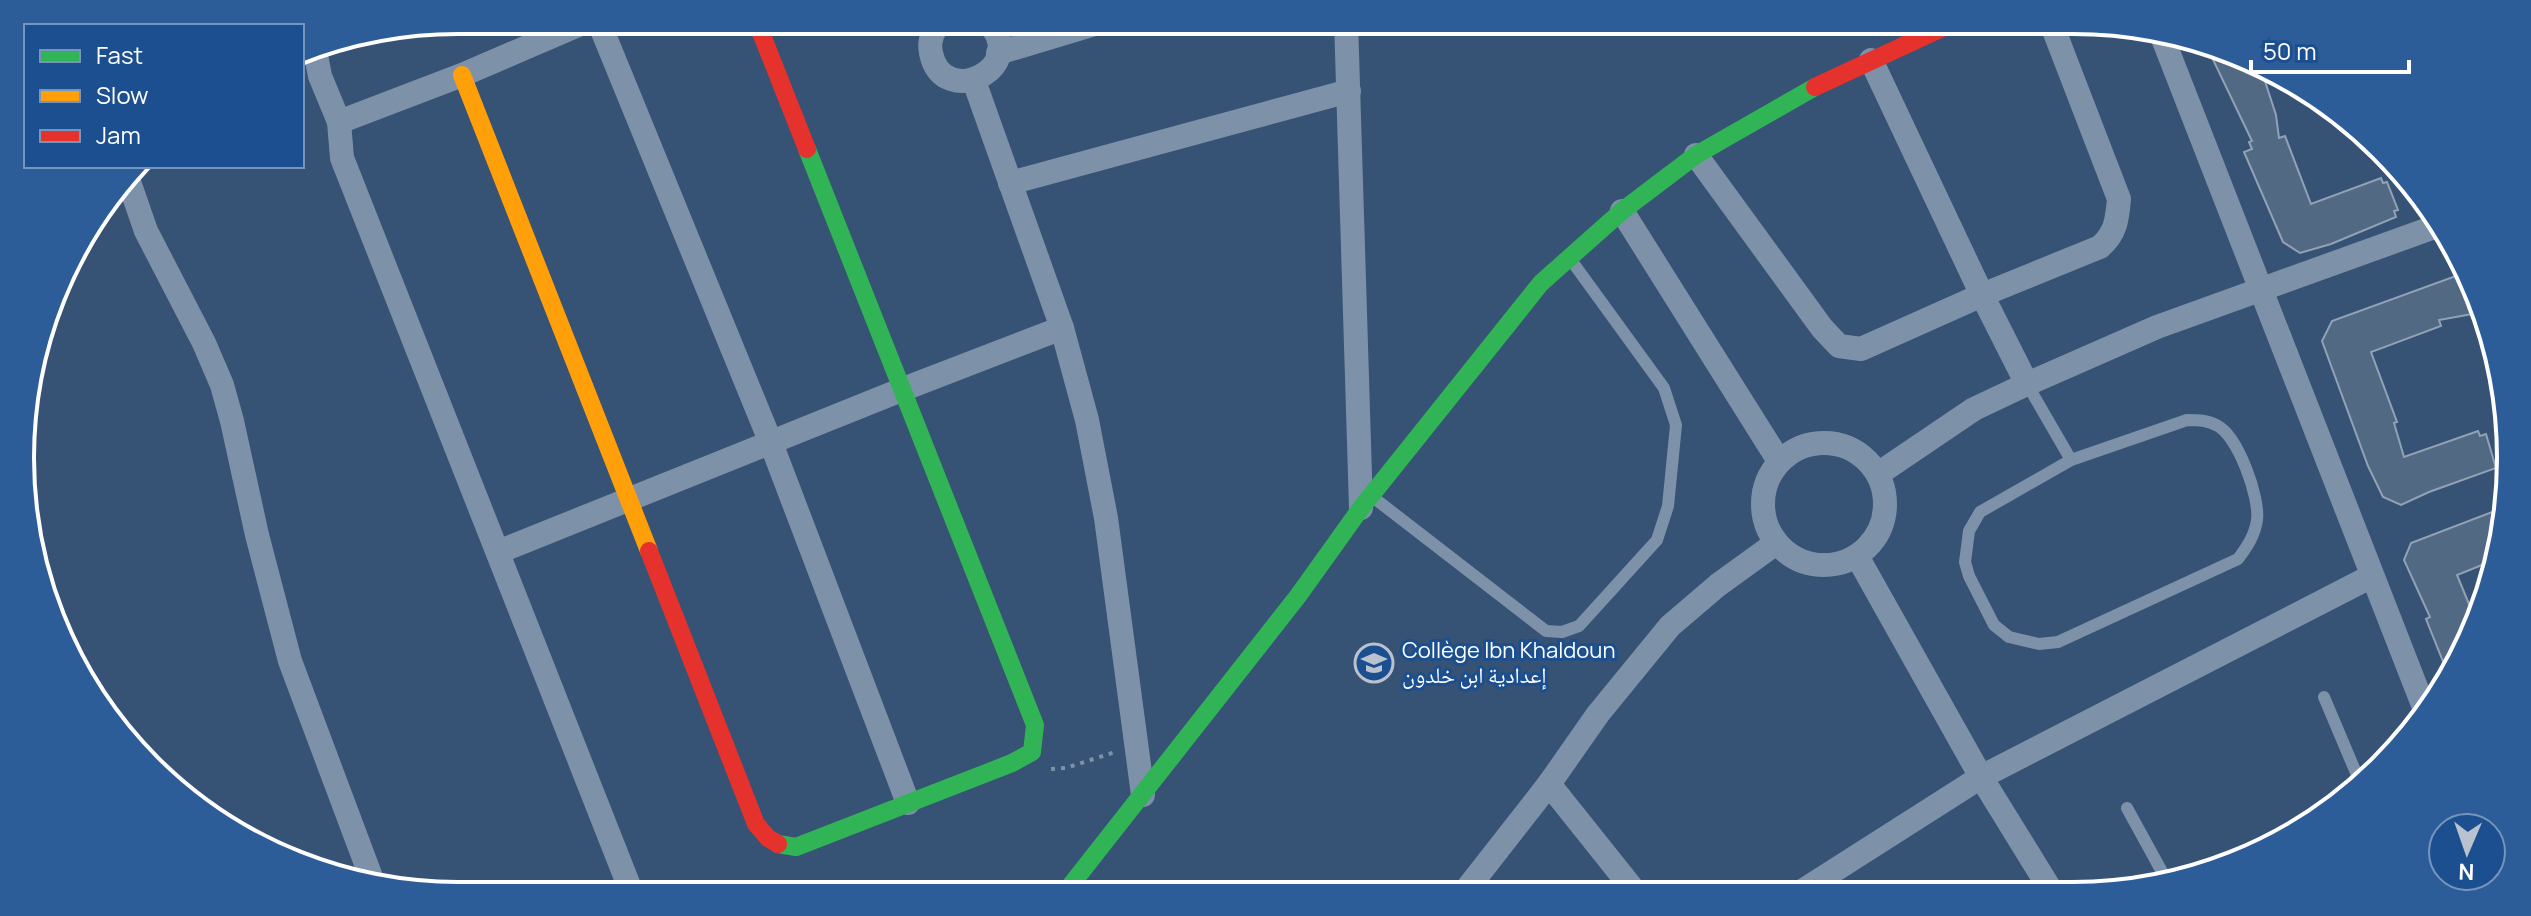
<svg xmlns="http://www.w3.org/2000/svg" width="2531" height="916" viewBox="0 0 2531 916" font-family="Manrope,'Noto Naskh Arabic',sans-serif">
  <rect width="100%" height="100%" fill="#365274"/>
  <g fill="#526984" stroke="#92a2b6" stroke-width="2">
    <path d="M2206 45 2262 72 2276 115 2279 138 2285 136 2311 204 2381 178 2383 183 2387 182 2398 210 2394 211 2396 217 2331 244 2300 253 2283 242 2244 152 2252 149 2249 142 2252 141Z"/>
    <path d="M2464 273 2478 313 2439 320 2441 326 2371 352 2397 422 2394 423 2404 457 2478 431 2480 436 2486 434 2496 468 2429 492 2401 505 2383 497 2368 466 2322 341 2332 321Z"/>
    <path d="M2500 509 2497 559 2457 575 2476 621 2450 679 2426 619 2430 617 2404 560 2411 543Z"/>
  </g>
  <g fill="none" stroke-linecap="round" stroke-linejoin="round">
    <path stroke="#7d92a8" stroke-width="4" stroke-dasharray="4 6" stroke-linecap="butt" d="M1051 769 1066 768 1115 752"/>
    <g stroke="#7d92a8" stroke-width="12">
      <path d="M2027 384 2071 460"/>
      <path d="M2187 420C2198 420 2208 420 2218 426 2238 437 2260 497 2257 520 2255 535 2247 547 2238 559L2058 642 2039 644 2009 637 1994 625 1969 576 1965 562 1969 531 1980 512 2071 460Z"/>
      <path d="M1374 498 1546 631 1562 632 1579 626 1657 540 1668 506 1676 425 1664 388 1571 260"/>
      <path d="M2489 589 2486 581 2493 578"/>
      <path d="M2324 697 2362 787"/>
      <path d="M2127 808 2167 881"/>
    </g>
    <g stroke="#7d92a8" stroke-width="24">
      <path d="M598 20 771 443 908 803"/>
      <path d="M943 20C934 28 928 40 931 53 943 112 1034 66 986 20"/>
      <path d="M1346 20 1361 508"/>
      <path d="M2160 31 2425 710"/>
      <path d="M314 45 320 76 339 122 342 158 633 896"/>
      <path d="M998 53 1108 20"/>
      <path d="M1871 60 1982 295 2027 384"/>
      <path d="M974 81 1062 328 1087 420 1106 518 1143 795"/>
      <path d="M339 122 462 75 590 20"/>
      <path d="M1696 155 1822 328 1839 346 1861 349 1982 295 2100 247C2116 233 2117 220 2119 199L2050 20"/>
      <path d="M128 179 146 231 204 343 222 385 232 421 257 535 290 661 374 885"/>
      <path d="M1010 183 1349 91"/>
      <path d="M1622 211 1779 461"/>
      <circle cx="1824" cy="504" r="61"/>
      <path d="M1878 474 1974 409 2027 384 2157 327 2440 225"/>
      <path d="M498 552 901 390 1062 328"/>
      <path d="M1857 556 1981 777 2052 892"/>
      <path d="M1549 784 1636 893"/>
      <path d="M1799 893 1981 777 2372 576"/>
      <path d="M1463 894 1549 784 1598 714 1670 626 1718 585 1776 543"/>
    </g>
    <g stroke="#30b455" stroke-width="18">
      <path d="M778 844 796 847 1012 763 1032 752 1035 725 807 149"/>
      <path d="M1063 895 1298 596 1361 508 1541 283 1622 211 1696 155 1815 87"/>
    </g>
    <path stroke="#ff9f0a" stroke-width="18" d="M462 75 649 551"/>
    <g stroke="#e5322d" stroke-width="18">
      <path d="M756 20 807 149"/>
      <path d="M1815 87 1959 20"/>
      <path d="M649 551 756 824 768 838 778 844"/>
    </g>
  </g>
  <defs>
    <symbol id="school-ring" viewBox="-11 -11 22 22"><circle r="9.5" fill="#1b4f8f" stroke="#b9c2ce" stroke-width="1.5"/><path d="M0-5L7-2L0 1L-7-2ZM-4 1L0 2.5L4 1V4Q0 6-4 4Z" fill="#b9c2ce"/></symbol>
  </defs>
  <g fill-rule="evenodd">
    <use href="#school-ring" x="1352" y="641" width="44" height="44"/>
  </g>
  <g text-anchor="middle" stroke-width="6" stroke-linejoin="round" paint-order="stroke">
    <g font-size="22" fill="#fff" stroke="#1b4f8f" text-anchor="start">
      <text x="1402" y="658">Collège Ibn Khaldoun<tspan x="1402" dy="25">إعدادية ابن خلدون</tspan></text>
    </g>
  </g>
  <path d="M0 0H2531V916H0ZM458 34H2073A424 424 0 0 1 2497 458V458A424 424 0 0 1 2073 882H458A424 424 0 0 1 34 458V458A424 424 0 0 1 458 34Z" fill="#2d5d98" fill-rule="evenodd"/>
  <path fill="none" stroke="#fff" stroke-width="4" d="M458 34H2073A424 424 0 0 1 2497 458V458A424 424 0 0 1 2073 882H458A424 424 0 0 1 34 458V458A424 424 0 0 1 458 34Z"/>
  <rect x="24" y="24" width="280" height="144" fill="#1b4f8f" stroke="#7695bc" stroke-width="2"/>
  <rect x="40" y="50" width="40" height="12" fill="#30b455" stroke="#7695bc" stroke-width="2"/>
  <text x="96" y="64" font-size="24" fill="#ffffff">Fast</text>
  <rect x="40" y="90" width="40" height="12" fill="#ff9f0a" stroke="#7695bc" stroke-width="2"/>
  <text x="96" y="104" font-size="24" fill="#ffffff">Slow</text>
  <rect x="40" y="130" width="40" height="12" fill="#e5322d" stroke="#7695bc" stroke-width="2"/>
  <text x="96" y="144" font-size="24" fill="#ffffff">Jam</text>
  <g transform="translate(2467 852) rotate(182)"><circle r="38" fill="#1b4f8f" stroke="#7695bc" stroke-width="2"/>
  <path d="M0-6L14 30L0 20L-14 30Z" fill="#b9c2ce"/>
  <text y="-12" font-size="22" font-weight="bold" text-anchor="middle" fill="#ffffff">N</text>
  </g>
  <path d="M2251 60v12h158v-12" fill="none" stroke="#ffffff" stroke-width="4"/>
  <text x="2263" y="60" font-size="24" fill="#ffffff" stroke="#1b4f8f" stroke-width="6" paint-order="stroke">50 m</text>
</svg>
